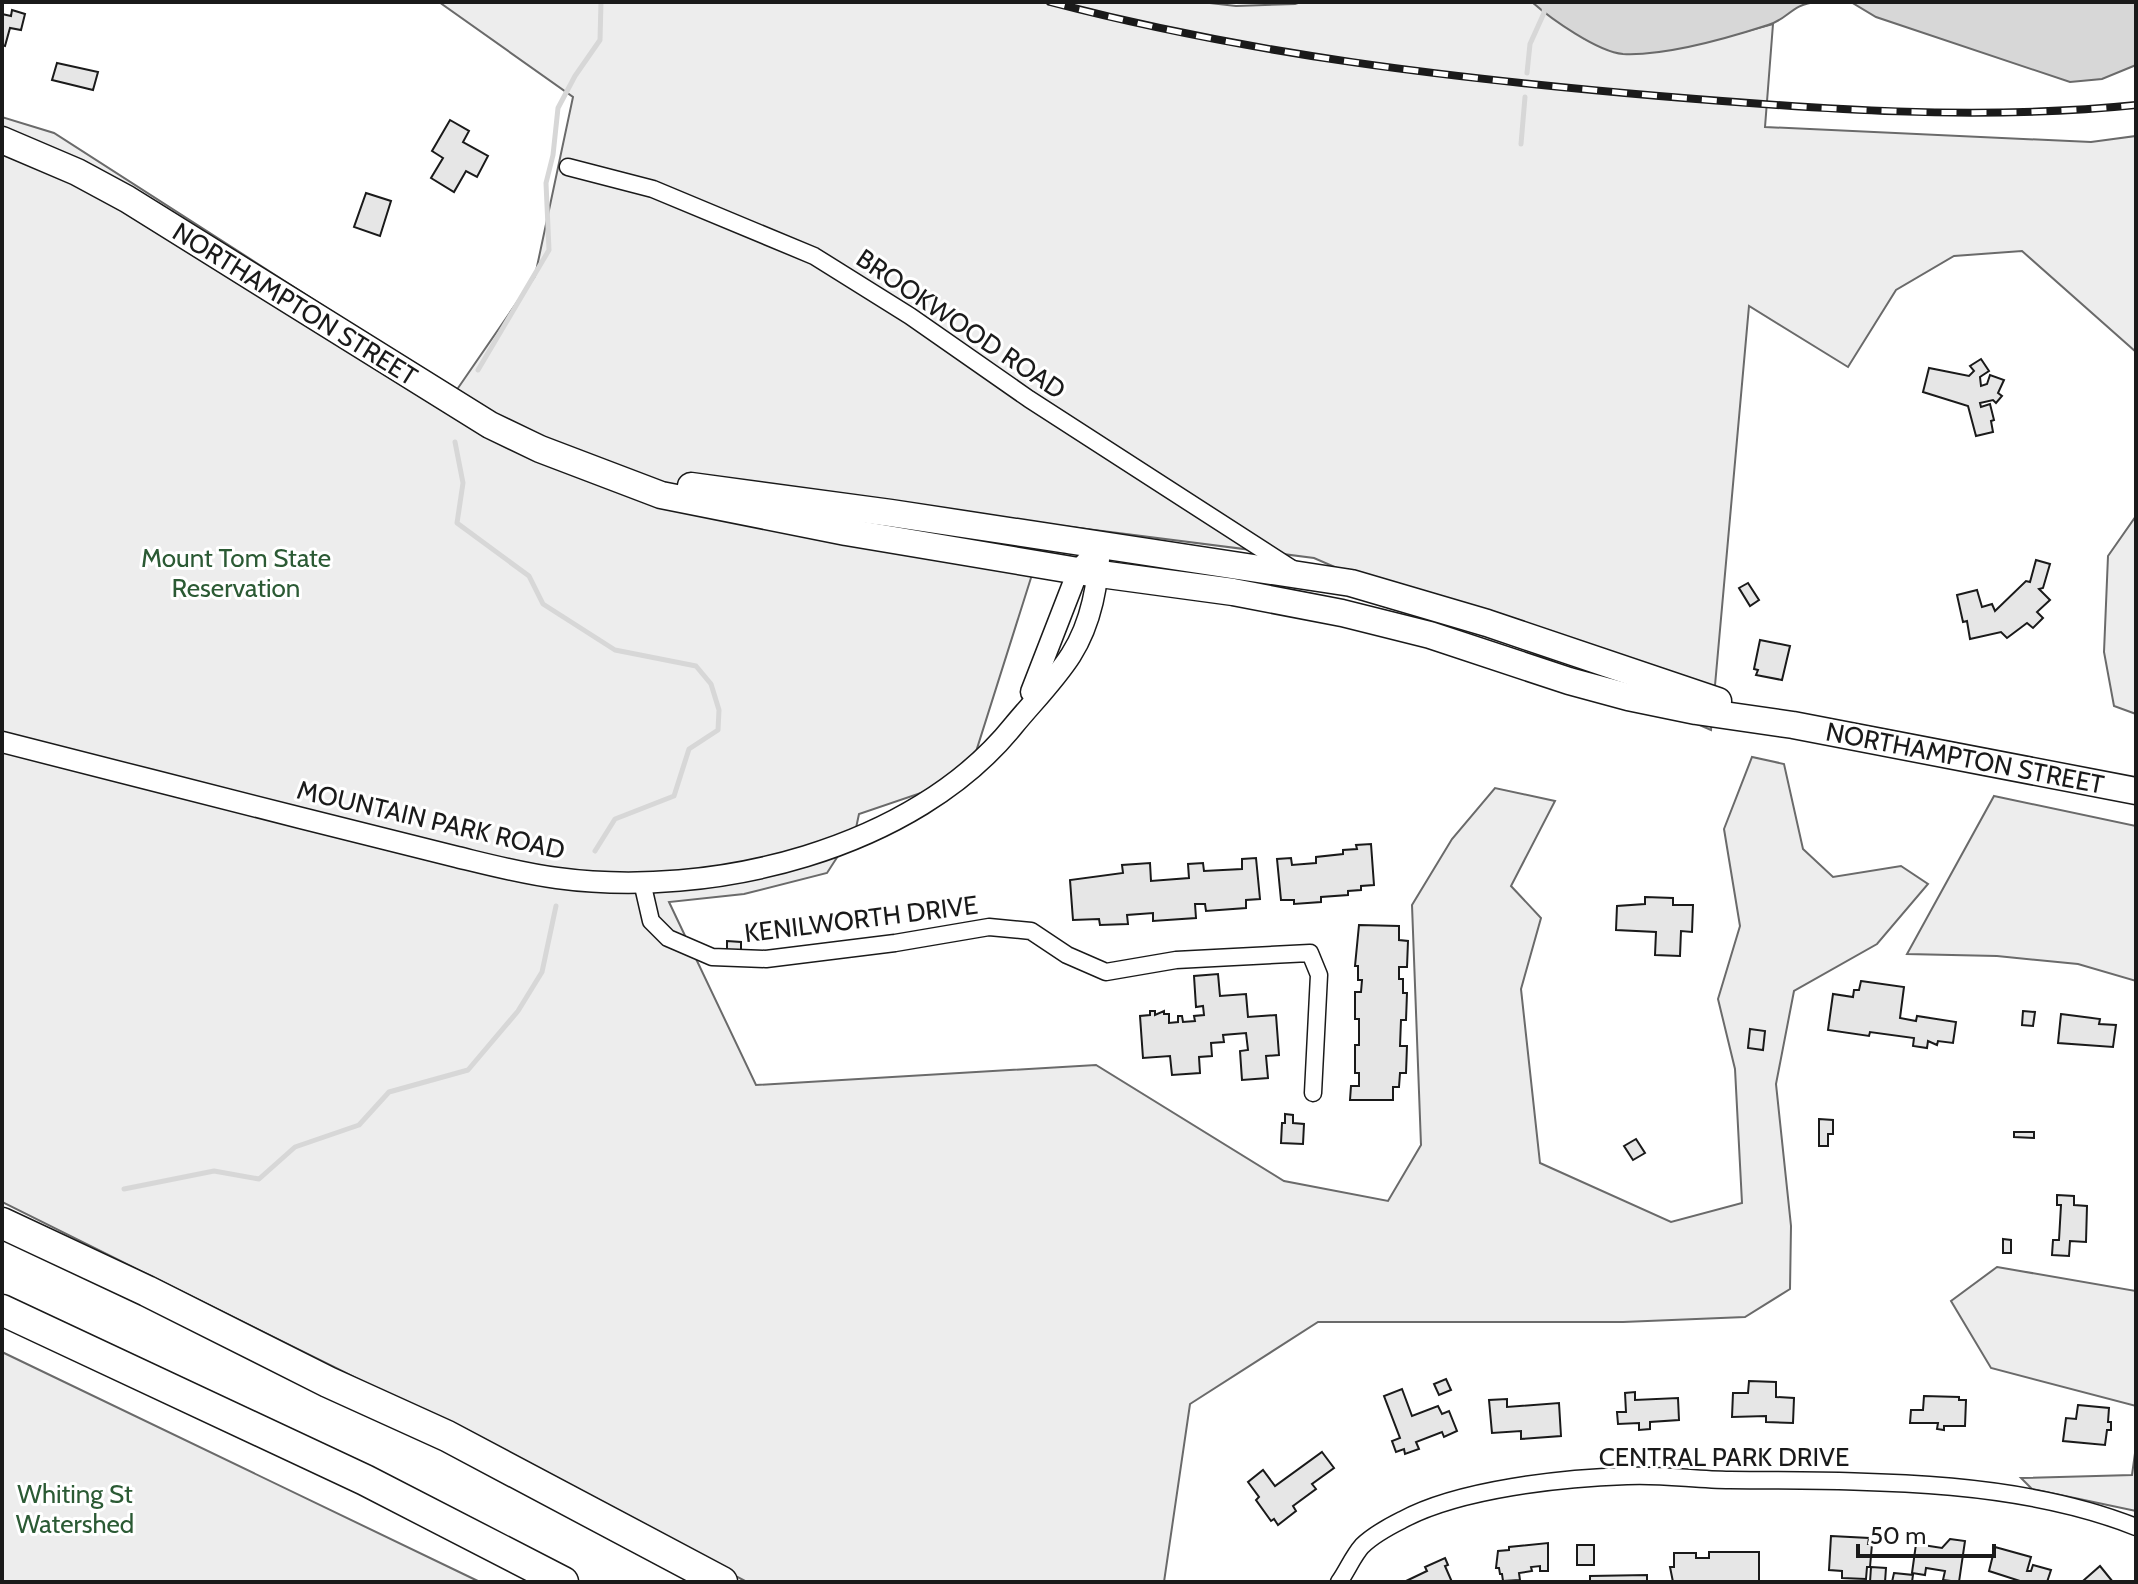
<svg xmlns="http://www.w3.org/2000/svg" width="2138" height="1584" viewBox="0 0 2138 1584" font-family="Cabin,sans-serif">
  <rect width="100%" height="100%" fill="#fff"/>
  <g fill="#ededed" stroke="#6a6a6a" stroke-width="2">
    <path d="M439 2H1201L1236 6 1295 4 1301 2H1532L1585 39 1729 36 1773 24 1765 127 2091 142 2136 136V352L2022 251 1954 256 1896 290 1848 367 1749 306 1711 730 1314 558 1048 524 968 777 859 814 856 828 827 873 744 894 669 902 756 1085 1096 1065 1284 1181 1388 1201 1421 1145 1412 905 1452 839 1495 788 1555 801 1511 886 1541 918 1521 989 1540 1163 1671 1222 1742 1203 1735 1069 1718 999 1740 926 1724 829 1752 757 1784 764 1803 849 1833 877 1901 866 1928 884 1877 944 1794 991 1776 1084 1791 1226 1790 1289 1745 1317 1623 1322H1318L1190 1404 1164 1582H747L344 1372 2 1202V117L54 133 456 391 535 276 573 97Z"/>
    <path d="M2136 516V714L2114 706 2104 652 2108 556Z"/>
    <path d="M1994 796 2136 826V981L2078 964 1997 956 1907 954Z"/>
    <path d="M1997 1267 2136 1291V1406L1991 1368 1951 1301Z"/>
    <path d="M2 1352 480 1582H2Z"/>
    <path d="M2136 1446V1511L2032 1489 2021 1478 2132 1475Z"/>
  </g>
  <g fill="#d7d7d7" stroke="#6a6a6a" stroke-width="2">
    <path d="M1532 2H1817C1791 4 1789 19 1768 25 1728 38 1664 56 1623 54 1598 52 1551 19 1532 2Z"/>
    <path d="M1851 2H2136V65L2102 79 2070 82 1876 17Z"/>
  </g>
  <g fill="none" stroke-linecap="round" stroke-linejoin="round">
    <g stroke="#d7d7d7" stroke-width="5">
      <path d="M1527 73 1530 44 1544 13 1545 2"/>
      <path d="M1521 144 1525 97"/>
      <path d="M478 370 549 250 546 183 553 155 558 108 575 76 600 40 601 2"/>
      <path d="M455 442 463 483 457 523 529 576 543 604 615 650 696 666 711 684 719 710 718 730 689 749 674 796 615 819 595 851"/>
      <path d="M124 1189 214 1171 259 1179 295 1147 359 1125 389 1092 468 1070 518 1011 542 972 556 906"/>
    </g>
  </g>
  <g fill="#e6e6e6" stroke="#1a1a1a" stroke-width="2">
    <path d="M12 10 25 14 21 30 10 28 5 46 2 45V14L11 16Z"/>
    <path d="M57 63 98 72 93 90 52 80Z"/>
    <path d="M450 120 469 131 463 142 488 156 477 177 466 171 454 192 431 178 443 158 432 151Z"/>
    <path d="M366 193 391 201 380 236 354 227Z"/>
    <path d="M1981 359 1989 371 1980 377 1981 386 1987 384 1990 375 2004 380 1998 393 2002 396 1996 403 1993 400 1980 403 1981 407 1990 404 1994 420 1991 421 1993 432 1976 436 1968 406 1923 392 1929 368 1969 376 1974 371 1970 366Z"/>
    <path d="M2036 560 2050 564 2043 588 2039 589 2050 600 2037 612 2043 618 2033 628 2027 623 2007 638 2001 632 1970 639 1967 621 1963 622 1957 595 1977 590 1982 607 1992 604 1995 611 2026 581 2030 582Z"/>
    <path d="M1748 583 1759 600 1750 606 1739 588Z"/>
    <path d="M1760 640 1790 646 1782 680 1756 675 1758 670 1754 669Z"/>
    <path d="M1371 844 1374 885 1361 886V890L1348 891V895L1321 897V902L1294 904V900H1281L1277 859 1291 858 1292 865 1316 863V857L1343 854V850L1357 849 1356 845Z"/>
    <path d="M1256 858 1260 899 1246 900V908L1206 911 1205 904H1195L1196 918 1153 921V913L1127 915 1128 924 1100 925 1099 919 1073 920 1070 880 1123 873 1122 865 1150 863 1151 881 1189 878 1188 864 1203 863 1204 871 1242 869V859Z"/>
    <path d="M1645 897 1673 898V905H1693L1692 932 1681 931 1680 956 1655 955 1656 932 1616 930 1617 906 1645 904Z"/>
    <path d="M1359 925 1399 926V940L1408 941 1407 967H1399V979H1403V993H1407L1406 1020H1401L1400 1046H1407L1406 1073H1400L1399 1087H1393V1100H1350L1351 1086H1359V1073H1355V1045H1359V1019H1355V992H1361L1362 980H1358V966H1355Z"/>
    <path d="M727 941 741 942V952H727Z"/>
    <path d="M1218 974 1220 996 1246 994 1248 1017 1276 1015 1279 1055 1266 1056 1268 1078 1242 1080 1240 1051 1248 1050 1246 1033 1223 1035 1224 1042 1211 1043 1212 1056 1199 1057 1200 1073 1172 1075 1170 1056 1143 1058 1140 1016 1150 1015V1011H1155V1015L1164 1011V1014H1169V1023L1178 1022V1016H1182L1183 1022 1195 1021 1194 1016 1204 1015 1203 1006 1196 1007 1194 976Z"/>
    <path d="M1861 981 1904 987 1900 1018 1916 1021 1917 1016 1956 1022 1953 1043 1938 1041 1937 1045 1928 1041 1927 1048 1913 1046 1914 1038 1870 1032 1869 1036 1828 1030 1833 994 1853 997 1854 990H1859Z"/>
    <path d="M2023 1011 2035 1012 2033 1026 2022 1025Z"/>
    <path d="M2061 1014 2100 1019 2099 1024 2116 1025 2113 1047 2058 1043Z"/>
    <path d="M1750 1029 1765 1031 1763 1050 1748 1048Z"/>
    <path d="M1285 1114 1293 1115V1123L1304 1124 1303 1144 1281 1143 1282 1123H1285Z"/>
    <path d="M1819 1119 1833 1120V1134H1828V1146H1819Z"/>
    <path d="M2014 1132H2034V1138L2014 1137Z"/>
    <path d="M1636 1139 1645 1153 1633 1160 1624 1146Z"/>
    <path d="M2057 1195 2074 1196V1205L2087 1206 2086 1242 2070 1241 2069 1256 2052 1255 2053 1240H2059L2061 1205H2057Z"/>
    <path d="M2003 1239 2011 1240V1253H2003Z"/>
    <path d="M1446 1379 1451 1390 1439 1395 1434 1384Z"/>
    <path d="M1749 1381 1776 1382V1397L1794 1398 1793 1423 1766 1422V1416L1732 1417 1733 1393H1748Z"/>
    <path d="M1402 1389 1412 1416 1438 1406 1442 1414 1449 1411 1457 1431 1444 1437 1442 1432 1416 1442 1419 1449 1405 1454 1404 1449 1396 1452 1392 1441 1400 1438 1384 1396Z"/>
    <path d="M1635 1392V1400L1678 1398 1679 1420 1650 1422V1429L1639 1430V1423L1618 1424 1617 1412H1626L1625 1393Z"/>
    <path d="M1924 1396 1959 1397V1400H1966L1965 1426H1944V1430L1937 1429 1938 1423H1910L1911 1410H1923Z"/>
    <path d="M1507 1399V1407L1559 1403 1561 1436 1521 1439V1431L1492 1433 1489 1400Z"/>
    <path d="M2078 1405 2109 1408 2108 1422H2111V1430H2107L2105 1445 2063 1441 2066 1418 2076 1419Z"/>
    <path d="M1322 1452 1334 1468 1312 1484 1316 1489 1293 1506 1296 1511 1278 1525 1274 1519 1271 1521 1256 1500 1259 1497 1248 1482 1263 1470 1275 1486Z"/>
    <path d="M1831 1536 1869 1538 1868 1544H1872L1870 1567H1867L1866 1579 1842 1578V1571L1829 1570Z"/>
    <path d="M1950 1539 1965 1541 1959 1582 1943 1580 1945 1571 1926 1568 1925 1575 1912 1573 1916 1544 1942 1548Z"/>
    <path d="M1548 1543V1571H1540V1566L1531 1567 1532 1571 1519 1573 1520 1580 1503 1581 1502 1574H1500L1499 1568H1496L1498 1551 1509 1550V1547Z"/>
    <rect x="1577" y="1545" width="17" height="20"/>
    <path d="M1995 1547 2031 1557 2027 1571H2031L2033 1565 2051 1570 2047 1582H2023L1989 1571Z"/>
    <path d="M1709 1552H1759V1582H1673L1670 1567H1674V1553H1696V1558H1709Z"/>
    <path d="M1445 1558 1448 1565 1445 1566 1452 1582H1404L1427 1571 1425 1567Z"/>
    <path d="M2100 1566 2113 1582H2086L2084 1580Z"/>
    <path d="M1871 1567 1886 1568 1885 1582H1870Z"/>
    <path d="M1894 1573 1913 1575 1912 1582H1892Z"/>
    <path d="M1647 1575V1582H1590V1576Z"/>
  </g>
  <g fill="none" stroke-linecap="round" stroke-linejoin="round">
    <defs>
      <g id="minor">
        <path d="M568 167 653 189 814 256 910 316 1029 399 1294 570"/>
        <path d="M642 882 651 921 668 938 712 957 766 959 895 943 989 927 1031 931 1067 955 1106 972 1176 960 1310 953 1319 975 1313 1093"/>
        <path d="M1339 1582C1347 1571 1353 1556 1362 1546 1372 1536 1390 1526 1402 1520 1459 1489 1563 1478 1627 1476 1661 1474 1696 1480 1730 1480 1860 1481 2014 1478 2136 1527"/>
      </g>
      <g id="tertiary">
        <path d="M1031 692 1078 571 1088 560"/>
        <path d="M2 742C102 767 201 793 301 818 353 831 405 844 457 857 490 865 524 874 557 878 711 899 914 850 1014 725 1033 702 1055 680 1071 655 1092 622 1098 583 1100 545"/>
      </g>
      <g id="primary">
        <path d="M2 140 77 172 127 199 490 425 540 449 661 495 846 532 1078 571 1233 592 1342 613 1430 635 1569 681 1628 697 1696 711 1793 725 2136 791"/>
        <path d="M691 486 891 513 1351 583 1487 623 1718 701"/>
      </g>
      <g id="motorway">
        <path d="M2 1223 147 1291 328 1382 447 1436 722 1582"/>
        <path d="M2 1310 365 1480 563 1582"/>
      </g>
    </defs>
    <use href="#minor" stroke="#1a1a1a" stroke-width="19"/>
    <use href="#tertiary" stroke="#1a1a1a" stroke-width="23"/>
    <use href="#primary" stroke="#1a1a1a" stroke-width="29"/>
    <use href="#motorway" stroke="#1a1a1a" stroke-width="33"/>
    <use href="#minor" stroke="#fff" stroke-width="16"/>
    <use href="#tertiary" stroke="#fff" stroke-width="20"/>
    <use href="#primary" stroke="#fff" stroke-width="26"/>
    <use href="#motorway" stroke="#fff" stroke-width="30"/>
    <defs>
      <path id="rail" d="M1050 2C1253 55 1450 78 1659 96 1817 109 1977 121 2136 105"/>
    </defs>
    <use href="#rail" stroke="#1a1a1a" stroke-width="8"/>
    <use href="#rail" stroke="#fff" stroke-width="5" stroke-dasharray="15" stroke-linecap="butt"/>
  </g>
  <g text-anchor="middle" stroke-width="6" stroke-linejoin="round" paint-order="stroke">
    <g font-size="26" fill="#1a1a1a" stroke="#fff">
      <text transform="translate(295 304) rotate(32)" y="9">NORTHAMPTON STREET</text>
      <text transform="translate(961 324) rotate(34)" y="9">BROOKWOOD ROAD</text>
      <text transform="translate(1965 758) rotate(11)" y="9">NORTHAMPTON STREET</text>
      <text transform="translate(431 820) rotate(13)" y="9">MOUNTAIN PARK ROAD</text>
      <text transform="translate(861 919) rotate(-7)" y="9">KENILWORTH DRIVE</text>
      <text x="1724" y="1466">CENTRAL PARK DRIVE</text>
    </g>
    <g font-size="26" fill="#2b5a34" stroke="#fff">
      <text x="236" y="567">Mount Tom State<tspan x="236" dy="30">Reservation</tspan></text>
      <text x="75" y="1503">Whiting St<tspan x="75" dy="30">Watershed</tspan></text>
    </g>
  </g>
  <rect width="2138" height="1584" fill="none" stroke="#1a1a1a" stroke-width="8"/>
  <path d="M1858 1544v12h136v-12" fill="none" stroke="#1a1a1a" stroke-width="4"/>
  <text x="1870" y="1544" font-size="24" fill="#1a1a1a" stroke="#ffffff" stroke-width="6" paint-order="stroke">50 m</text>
</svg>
